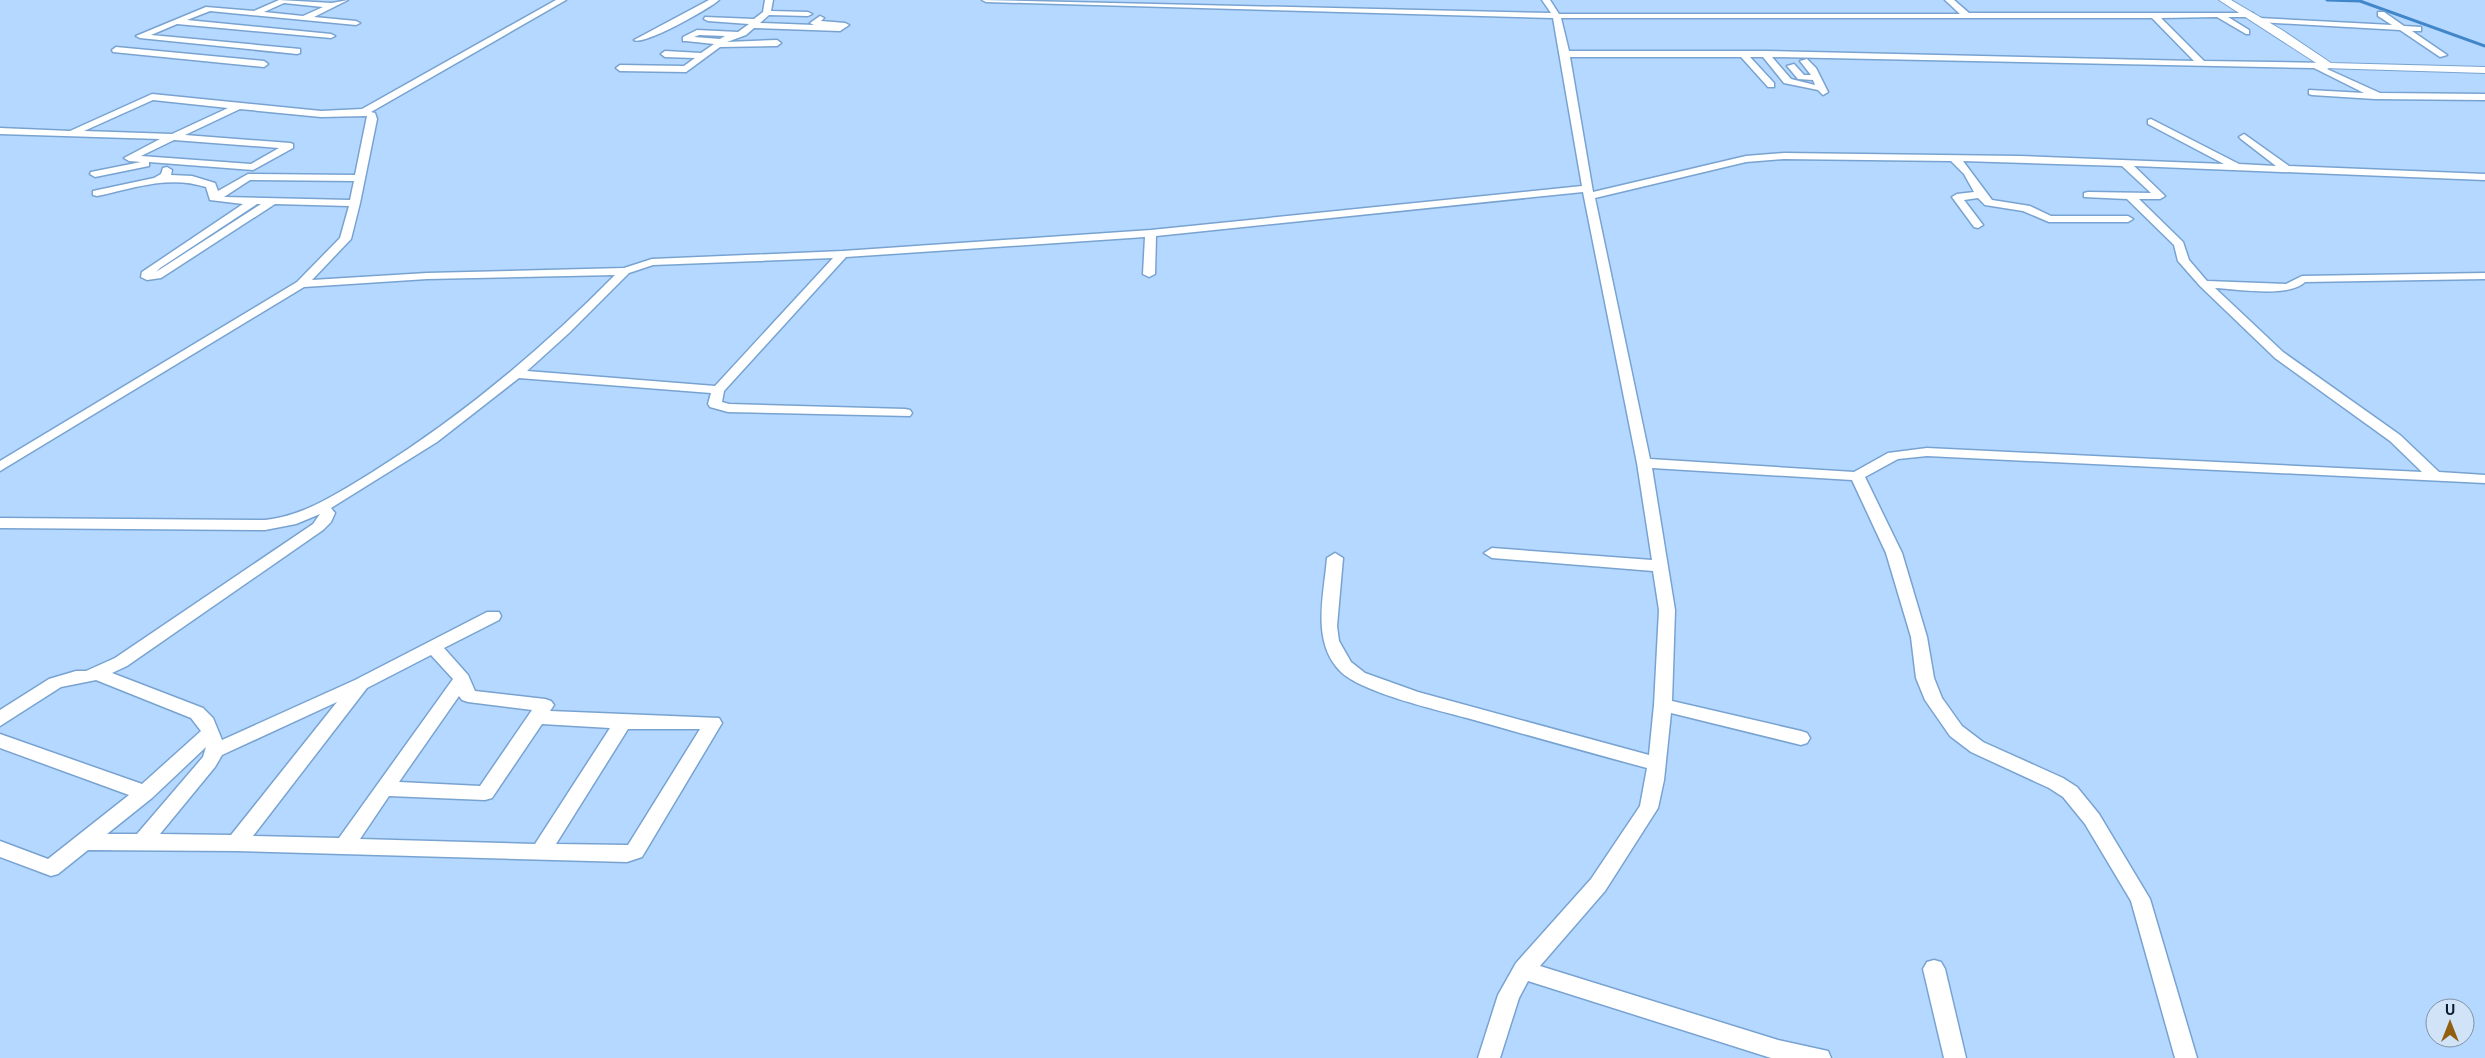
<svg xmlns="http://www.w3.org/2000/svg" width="2485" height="1058" viewBox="0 0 2485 1058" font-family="Inter,sans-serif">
  <rect width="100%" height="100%" fill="#b4d8ff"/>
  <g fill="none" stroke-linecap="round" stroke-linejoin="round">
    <path stroke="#4286ca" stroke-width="3" d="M2327 0 2360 1 2485 46"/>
    <defs>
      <g id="minor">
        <path d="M279 0 332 3 348 0 314 17 356 21 360 23 356 25 210 11 187 20 331 34 335 36 331 38 177 24 151 35 300 49V53L297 54 140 38 136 36 206 7 254 11ZM284 3 323 7 303 16 264 12Z"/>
        <path d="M556 0H566L371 112 375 113 377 119 360 203 351 239 312 280 427 273 624 268 652 259 843 251 1151 230 1582 186 1553 18 986 2 982 0 1551 13 1542 0H1550L1559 14H1960L1945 0H1954L1969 13H2253L2254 15 2250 17H2228L2249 30V34H2246L2217 17 2161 18 2204 61 2328 63 2332 66 2327 69 2380 93 2485 94V100L2375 99 2312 95 2309 94V90L2364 93 2314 68 1772 57 1791 79 1815 85 1813 80 1798 79 1787 66 1794 64 1804 75H1811L1800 61 1807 59 1816 68 1828 92 1823 95 1818 90 1784 83 1763 57H1750L1774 83V87H1768L1741 57H1570L1593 192 1746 156 1784 153 2019 156 2224 164 2148 124V120L2151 119 2239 164 2276 166 2241 139 2239 137 2244 134 2289 166 2485 174V180L2134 166 2165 196 2160 199H2139L2183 242 2189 260 2207 281 2286 284 2302 276 2485 273V279L2305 282C2289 298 2237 289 2215 288L2283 352 2400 435 2439 472 2485 475V483L1927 456 1898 459 1865 477 1902 553 1927 637 1934 678 1942 698 1962 726 1983 742 2063 778 2077 787 2099 814 2150 899 2197 1058H2175L2131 901 2085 824 2063 797 2049 788 1971 752 1950 736 1925 700 1916 678 1911 637 1886 553 1852 480 1652 468 1675 610 1672 701 1801 731 1807 733 1810 738 1807 743 1801 745 1671 713 1664 780 1658 808 1605 891 1540 966 1778 1040 1828 1051 1831 1058H1771L1528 981 1519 998 1500 1058H1478L1498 995 1516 963 1591 879 1640 806 1647 768C1587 752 1527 735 1467 718 1437 710 1360 692 1340 671 1311 641 1324 595 1327 558L1335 553 1343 558 1337 626 1339 641 1351 662 1365 673 1418 692 1649 755 1654 705 1659 610 1653 571 1492 558 1484 553 1492 548 1652 560 1637 463 1583 192 1156 236 1155 274 1149 277 1143 274 1145 237 846 257 724 391 722 402 729 404 905 409 910 410 912 413 910 416 728 412 710 407 708 404 711 393 519 378 437 442 331 508 335 513 331 522 323 530 127 666 112 673 203 708 213 718 222 740 355 680 487 612H499L501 616 499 620 444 648 468 675 475 691 545 699 551 701 554 705 550 711 719 718 722 723 719 728 642 857 627 862 236 851 88 850 58 874 51 876 0 857V841L48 859 129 795 0 748V734L142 784 201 731 191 718 96 680 61 687 0 726V710L49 679 76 671H86L115 658 313 524 320 514 296 524 265 530 0 528V518L265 520C304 516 338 493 371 473 461 417 541 350 615 275L427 279 304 287 0 471V461L297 282 340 238 349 206 275 204 161 278 147 280 141 277 142 272 243 204 210 200 206 187C169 175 134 188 97 196L93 195V191L154 178 161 174 163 168 167 167 172 170 171 175 192 176 215 183 218 191 248 174 355 175 367 116 321 117 240 109 185 135 290 143 293 144V148L253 170 149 162V166L95 177 90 174 91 172 141 162 129 161 124 158 160 139 0 134V128L70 131 152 94 321 111 362 109ZM1561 18H2152L2194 61 1765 51H1569ZM153 100 228 108 172 134 84 131ZM174 140 279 148 251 164 141 156ZM1784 159 1951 161 1964 174 1974 192 1957 194 1952 197 1974 227 1978 228 1983 225 1964 200 1978 198 1985 205 2023 211 2049 222H2128L2133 219 2128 216H2051L2030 206 1992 200 1963 161 2122 166 2151 193 2088 192 2084 193V197L2127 199 2174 245 2178 261 2200 286 2275 358 2390 441 2422 472 1927 448 1888 453 1854 472 1650 459 1595 198 1746 162ZM250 180 354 181 350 200 224 197ZM257 204H261L156 272 160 268ZM833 258 715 386 527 371 569 333 629 273 653 265ZM431 655 453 679 339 838 253 836 367 688ZM459 696 462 700 468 702 532 710 480 786 399 782ZM337 702 231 835 160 834 215 767 222 755ZM542 724 610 728 535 844 360 839 389 796 485 800 492 798ZM628 729H700L628 845 556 844ZM206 747 203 757 137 834H107L152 798Z"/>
        <path d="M709 0H719C709 9 643 46 634 40Z"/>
        <path d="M765 0H773L771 11 808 12 812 14 808 16 769 15 760 23 814 25 810 23 820 16 824 18 821 21 845 23 849 25 840 31 754 28 746 35 727 42 777 40 781 43 777 46 720 47 686 72 620 71 616 68 620 65 684 66 695 58 665 57 661 54 665 51 701 53 714 44 686 41H683V37L697 30 738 32 749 24 708 21 704 19 705 17 754 19 763 12ZM699 35 725 36 720 39 694 37Z"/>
        <path d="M2378 12H2384L2404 26 2421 27V31H2412L2447 55 2440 57 2400 30 2259 22 2255 20 2259 18 2392 25 2378 16Z"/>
        <path d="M116 47 264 61 268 64 264 67 113 52 112 50Z"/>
        <path d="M1934 960 1941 962 1945 969 1966 1058H1944L1923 969 1927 962Z"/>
      </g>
      <path id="tertiary" d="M2219 0H2231L2282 30 2331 63 2485 67V73L2324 68Z"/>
    </defs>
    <use href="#minor" stroke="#78a3d1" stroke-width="3"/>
    <use href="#tertiary" stroke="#78a3d1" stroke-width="2"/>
    <use href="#minor" fill="#fff" fill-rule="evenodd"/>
    <use href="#tertiary" fill="#fff" fill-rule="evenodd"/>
  </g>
  <g transform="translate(2450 1023)"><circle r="24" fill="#d1e3f7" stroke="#8293a7"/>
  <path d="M0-4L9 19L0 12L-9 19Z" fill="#925f11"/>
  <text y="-8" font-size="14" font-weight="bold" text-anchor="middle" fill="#0b1c2e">U</text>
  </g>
</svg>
